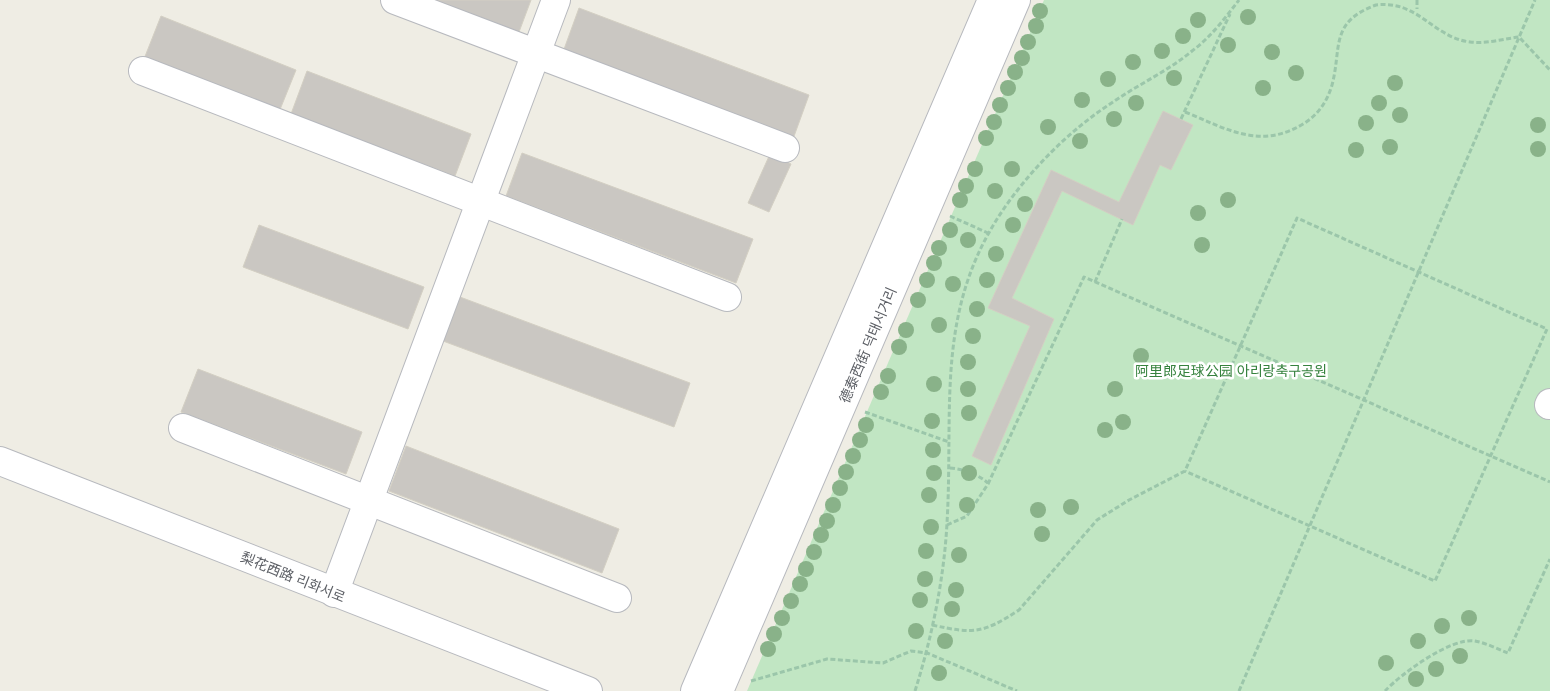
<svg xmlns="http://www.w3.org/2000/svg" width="1550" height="691" viewBox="0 0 1550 691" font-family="Quicksand,'Noto Sans SC','Noto Sans KR',sans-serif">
  <rect width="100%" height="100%" fill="#efede4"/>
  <path fill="#c1e6c3" d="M1044 0H1550V691H747Z"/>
  <g fill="#cac7c2" stroke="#d3cfc3">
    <path d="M434 0H531L519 32Z"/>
    <path d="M579 8 809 95 793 139 563 52Z"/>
    <path d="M161 16 296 70 279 112 144 59Z"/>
    <path d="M307 71 471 134 455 176 291 114Z"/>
    <path d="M1163 111 1193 125 1171 170 1160 165 1133 225 1062 191 1012 298 1054 319 991 465 972 456 1030 326 988 308 1051 170 1119 202Z"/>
    <path d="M522 153 753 239 736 283 506 196Z"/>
    <path d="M770 154 791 164 769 212 748 203Z"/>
    <path d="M259 225 424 287 408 329 243 267Z"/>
    <path d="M460 297 690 383 674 427 443 341Z"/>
    <path d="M198 369 362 432 346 474 181 412Z"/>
    <path d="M406 446 619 529 602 573 389 491Z"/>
  </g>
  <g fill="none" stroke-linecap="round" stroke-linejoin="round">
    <defs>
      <g id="minor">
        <path d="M395 0 785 148"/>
        <path d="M143 71 727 297"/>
        <path d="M1549 405 1550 403"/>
        <path d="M183 428 617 598"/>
        <path d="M0 461 588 691"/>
        <path d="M334 593 556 0"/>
        <path d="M695 691 992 0"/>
        <path d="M719 691 1016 0"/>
      </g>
    </defs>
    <use href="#minor" stroke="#b7b9be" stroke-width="30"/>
    <g stroke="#9bc6aa" stroke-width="3" stroke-dasharray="5 2.5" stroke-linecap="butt">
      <path d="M1417 0V9"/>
      <path d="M1185 112C1227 129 1260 150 1303 124 1318 115 1327 102 1332 85 1342 48 1329 22 1376 5 1419 0 1432 37 1470 42 1486 44 1503 39 1519 37L1550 70"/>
      <path d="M1181 119 1230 14"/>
      <path d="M950 216 988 233"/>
      <path d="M1095 282 1122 219"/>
      <path d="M865 412 949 442"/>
      <path d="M950 468C964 469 977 474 988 483"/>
      <path d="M947 525 967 516 988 484 1084 277 1550 482"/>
      <path d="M932 625C974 634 982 634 1019 610L1097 520 1129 500 1185 471 1297 218 1547 329 1435 581 1185 471"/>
      <path d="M751 681 827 659 883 663 911 651 927 653 1017 691"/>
      <path d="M915 691C932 637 944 579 947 523 954 402 933 305 1010 200 1038 162 1073 128 1113 102 1139 84 1168 71 1192 51 1211 37 1225 18 1239 0"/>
      <path d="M1239 691 1535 0"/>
      <path d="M1385 691C1401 674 1451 637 1475 641 1486 643 1498 649 1508 653L1550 559"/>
    </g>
    <use href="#minor" stroke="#fff" stroke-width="28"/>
  </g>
  <g fill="#89b289">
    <circle cx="1040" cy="11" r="8"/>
    <circle cx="1248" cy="17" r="8"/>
    <circle cx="1198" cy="20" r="8"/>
    <circle cx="1036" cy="26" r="8"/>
    <circle cx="1183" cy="36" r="8"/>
    <circle cx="1028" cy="42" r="8"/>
    <circle cx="1228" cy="45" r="8"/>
    <circle cx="1162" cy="51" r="8"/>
    <circle cx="1272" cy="52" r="8"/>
    <circle cx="1022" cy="58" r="8"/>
    <circle cx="1133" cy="62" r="8"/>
    <circle cx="1015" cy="72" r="8"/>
    <circle cx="1296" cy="73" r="8"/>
    <circle cx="1174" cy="78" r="8"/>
    <circle cx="1108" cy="79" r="8"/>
    <circle cx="1395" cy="83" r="8"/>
    <circle cx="1008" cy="88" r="8"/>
    <circle cx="1263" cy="88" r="8"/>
    <circle cx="1082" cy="100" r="8"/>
    <circle cx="1136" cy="103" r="8"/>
    <circle cx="1379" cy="103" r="8"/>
    <circle cx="1000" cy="105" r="8"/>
    <circle cx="1400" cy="115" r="8"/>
    <circle cx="1114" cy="119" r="8"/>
    <circle cx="994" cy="122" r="8"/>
    <circle cx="1366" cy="123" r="8"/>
    <circle cx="1538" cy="125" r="8"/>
    <circle cx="1048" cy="127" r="8"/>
    <circle cx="986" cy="138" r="8"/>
    <circle cx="1080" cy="141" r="8"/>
    <circle cx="1390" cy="147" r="8"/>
    <circle cx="1538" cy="149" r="8"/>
    <circle cx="1356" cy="150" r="8"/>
    <circle cx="975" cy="169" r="8"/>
    <circle cx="1012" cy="169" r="8"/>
    <circle cx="966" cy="186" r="8"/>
    <circle cx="995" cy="191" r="8"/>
    <circle cx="960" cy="200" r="8"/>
    <circle cx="1228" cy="200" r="8"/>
    <circle cx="1025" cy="204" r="8"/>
    <circle cx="1198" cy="213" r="8"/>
    <circle cx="1013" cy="225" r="8"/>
    <circle cx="950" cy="230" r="8"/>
    <circle cx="968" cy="240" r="8"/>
    <circle cx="1202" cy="245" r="8"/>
    <circle cx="939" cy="248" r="8"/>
    <circle cx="996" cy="254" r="8"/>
    <circle cx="934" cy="263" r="8"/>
    <circle cx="927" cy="280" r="8"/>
    <circle cx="987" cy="280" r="8"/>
    <circle cx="953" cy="284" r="8"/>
    <circle cx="918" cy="300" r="8"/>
    <circle cx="977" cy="309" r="8"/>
    <circle cx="939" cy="325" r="8"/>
    <circle cx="906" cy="330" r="8"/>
    <circle cx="973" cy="336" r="8"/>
    <circle cx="899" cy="347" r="8"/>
    <circle cx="1141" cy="356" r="8"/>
    <circle cx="968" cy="362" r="8"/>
    <circle cx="888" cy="376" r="8"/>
    <circle cx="934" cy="384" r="8"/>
    <circle cx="968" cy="389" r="8"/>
    <circle cx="1115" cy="389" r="8"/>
    <circle cx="881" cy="392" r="8"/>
    <circle cx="969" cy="413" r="8"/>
    <circle cx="932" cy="421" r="8"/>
    <circle cx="1123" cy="422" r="8"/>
    <circle cx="866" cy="425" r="8"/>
    <circle cx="1105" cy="430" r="8"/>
    <circle cx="860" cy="440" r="8"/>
    <circle cx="933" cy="450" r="8"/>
    <circle cx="853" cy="456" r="8"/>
    <circle cx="846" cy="472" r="8"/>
    <circle cx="934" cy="473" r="8"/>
    <circle cx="969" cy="473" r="8"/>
    <circle cx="840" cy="488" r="8"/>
    <circle cx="929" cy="495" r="8"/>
    <circle cx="833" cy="505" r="8"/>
    <circle cx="967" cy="505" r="8"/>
    <circle cx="1071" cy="507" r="8"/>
    <circle cx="1038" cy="510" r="8"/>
    <circle cx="827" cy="521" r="8"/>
    <circle cx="931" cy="527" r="8"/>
    <circle cx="1042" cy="534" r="8"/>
    <circle cx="821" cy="535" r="8"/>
    <circle cx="926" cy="551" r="8"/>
    <circle cx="814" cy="552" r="8"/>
    <circle cx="959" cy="555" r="8"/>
    <circle cx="806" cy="569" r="8"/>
    <circle cx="925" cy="579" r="8"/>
    <circle cx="800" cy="584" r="8"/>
    <circle cx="956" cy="590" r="8"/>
    <circle cx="920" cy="600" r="8"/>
    <circle cx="791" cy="601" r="8"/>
    <circle cx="952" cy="609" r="8"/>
    <circle cx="782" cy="618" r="8"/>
    <circle cx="1469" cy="618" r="8"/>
    <circle cx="1442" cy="626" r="8"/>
    <circle cx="916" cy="631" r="8"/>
    <circle cx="774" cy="634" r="8"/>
    <circle cx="945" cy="641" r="8"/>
    <circle cx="1418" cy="641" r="8"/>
    <circle cx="768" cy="649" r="8"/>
    <circle cx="1460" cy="656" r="8"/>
    <circle cx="1386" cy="663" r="8"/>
    <circle cx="1436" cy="669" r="8"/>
    <circle cx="939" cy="673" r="8"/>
    <circle cx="1416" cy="679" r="8"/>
  </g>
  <g text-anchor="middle" stroke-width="5" stroke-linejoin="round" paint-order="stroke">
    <g font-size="14" fill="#5c5f65" stroke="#fff">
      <text transform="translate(868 345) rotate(-67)" y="5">德泰西街 덕태서거리</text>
      <text transform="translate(293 577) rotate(22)" y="5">梨花西路 리화서로</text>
    </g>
    <g font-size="14" fill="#36823e" stroke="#fff">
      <text x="1231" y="376">阿里郎足球公园 아리랑축구공원</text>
    </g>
  </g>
</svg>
